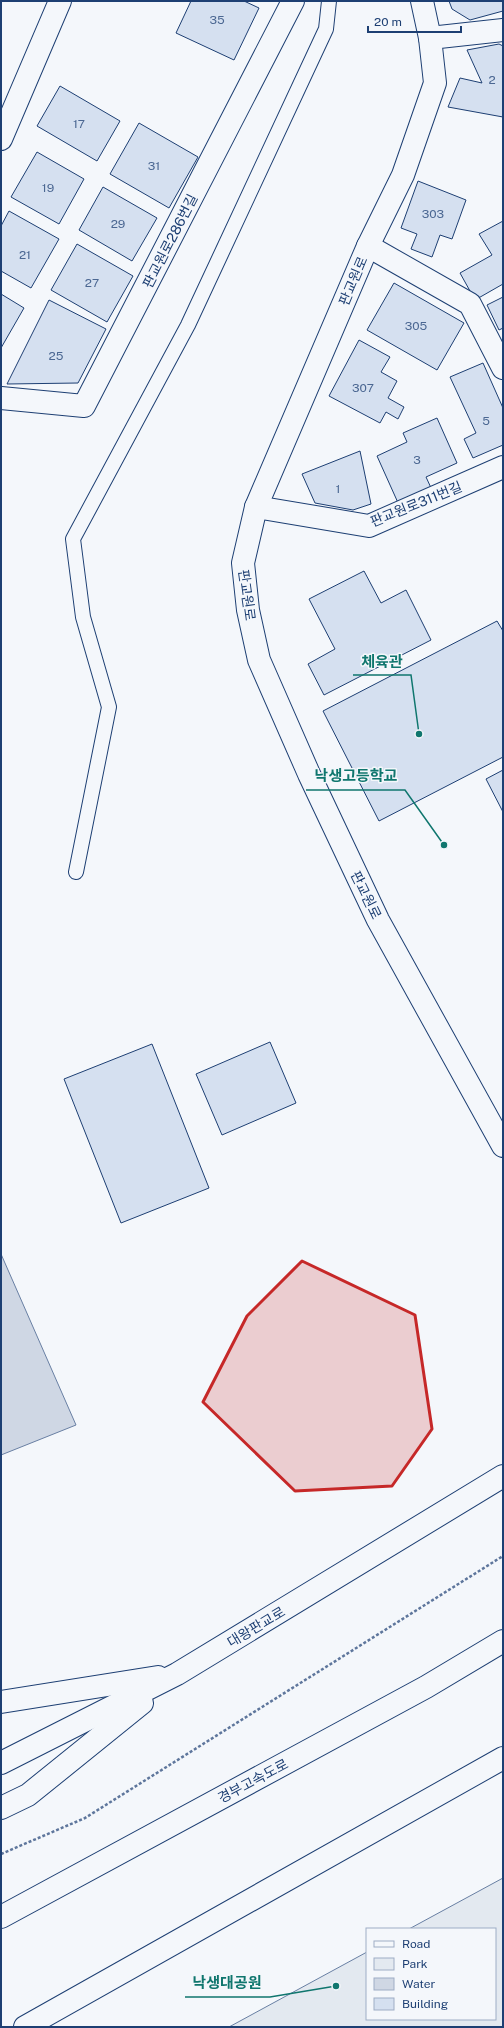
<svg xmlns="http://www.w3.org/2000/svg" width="504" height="2028" viewBox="0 0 504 2028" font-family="'Public Sans','Noto Sans KR',sans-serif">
  <rect width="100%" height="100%" fill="#f4f7fb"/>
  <path fill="#e3e9f0" stroke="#687fa3" d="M503 1878V2027H229L367 1952V2019H495V1929H409Z"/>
  <path fill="#cfd7e4" stroke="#687fa3" d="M1 1254 76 1425 1 1455Z"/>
  <g fill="#d5e0f0" stroke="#1d3f73">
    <path d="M191 1H244L259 8 234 60 176 33Z"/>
    <path d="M449 1H503V11L470 20 452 9Z"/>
    <path d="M499 44 503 46V117L448 107 460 78 482 83 467 50Z"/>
    <path d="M60 86 120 121 97 161 37 126Z"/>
    <path d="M139 123 198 157 169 208 110 174Z"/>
    <path d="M37 152 84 179 59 224 11 197Z"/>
    <path d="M418 181 466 200 452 239 440 235 432 257 411 249 417 234 401 228Z"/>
    <path d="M103 187 157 218 132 261 79 230Z"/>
    <path d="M9 211 59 239 31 288 1 271V226Z"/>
    <path d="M503 221V284L475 300 460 273 492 255 479 234Z"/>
    <path d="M77 244 133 276 107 322 51 290Z"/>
    <path d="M394 283 464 323 437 370 367 330Z"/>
    <path d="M1 294 24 308 1 348Z"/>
    <path d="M503 297V328L499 330 487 305Z"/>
    <path d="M49 300 106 329 78 383 7 384Z"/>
    <path d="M359 340 390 357 381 372 397 381 388 398 404 407 398 419 386 412 380 423 329 396Z"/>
    <path d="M483 363 503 408V445L473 458 464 439 476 433 450 377Z"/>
    <path d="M437 418 457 463 426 477 432 490 399 505 377 456 407 442 403 433Z"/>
    <path d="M360 451 371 504 353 510 315 503 302 474Z"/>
    <path d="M364 571 381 603 406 590 431 640 324 695 308 664 335 649 309 599Z"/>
    <path d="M497 621 503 631V757L379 821 323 711Z"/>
    <path d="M503 770V812L486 779Z"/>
    <path d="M270 1042 296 1103 222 1135 196 1074Z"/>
    <path d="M152 1044 209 1188 121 1223 64 1079Z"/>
  </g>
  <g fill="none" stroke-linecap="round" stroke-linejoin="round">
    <defs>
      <path id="lane" d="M76 872 109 707 83 617 73 539 188 325 326 29 329 1"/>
      <g id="street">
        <path d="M422 1 430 38 435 83 403 175 368 246 256 507 243 563 248 610 259 660 309 774 378 920 503 1146"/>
        <path d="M430 38 503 30"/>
        <path d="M1 139 60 1"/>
        <path d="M368 246 470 304 503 368"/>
        <path d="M1 398 84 406 293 1"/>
        <path d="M256 507 369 526 503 467"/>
      </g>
      <g id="primary">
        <path d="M1 1702 158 1677"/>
        <path d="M1 1763 177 1674 503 1476"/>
        <path d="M1 1808 28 1795 142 1703"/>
      </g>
      <g id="highway">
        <path d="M1 1917 426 1687 503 1641"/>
        <path d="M25 2027 503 1758"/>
      </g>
    </defs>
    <use href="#lane" stroke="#1d3f73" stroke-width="16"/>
    <use href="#street" stroke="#1d3f73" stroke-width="24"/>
    <use href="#primary" stroke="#1d3f73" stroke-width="24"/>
    <use href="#highway" stroke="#1d3f73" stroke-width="24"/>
    <path stroke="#5e769c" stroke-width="2.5" stroke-dasharray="3 2" stroke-linecap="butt" d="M1 1854 85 1818 503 1556"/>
    <use href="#lane" stroke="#f4f7fb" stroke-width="14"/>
    <use href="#street" stroke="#f4f7fb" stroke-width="22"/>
    <use href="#primary" stroke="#f4f7fb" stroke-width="22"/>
    <use href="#highway" stroke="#f4f7fb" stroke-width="22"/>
  </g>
  <path fill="#c62828" fill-opacity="0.2" stroke="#c62828" stroke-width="3" stroke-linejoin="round" d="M302 1261 415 1315 432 1429 392 1486 295 1491 203 1402 247 1316Z"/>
  <g text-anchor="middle" stroke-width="3" stroke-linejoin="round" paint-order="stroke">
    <g font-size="12" fill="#4b6792">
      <text x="217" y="24">35</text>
      <text x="492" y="84">2</text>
      <text x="79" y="128">17</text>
      <text x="154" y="170">31</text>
      <text x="48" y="192">19</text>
      <text x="433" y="218">303</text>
      <text x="118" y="228">29</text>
      <text x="25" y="259">21</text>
      <text x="92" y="287">27</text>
      <text x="416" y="330">305</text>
      <text x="56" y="360">25</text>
      <text x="363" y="392">307</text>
      <text x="486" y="425">5</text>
      <text x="417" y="464">3</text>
      <text x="338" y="493">1</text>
    </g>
    <g font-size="14" fill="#1d3f73" stroke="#f4f7fb">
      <text transform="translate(170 241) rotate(-63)" y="5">판교원로286번길</text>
      <text transform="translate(353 281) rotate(-67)" y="5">판교원로</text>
      <text transform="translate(416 504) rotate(-22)" y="5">판교원로311번길</text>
      <text transform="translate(247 595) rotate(82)" y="5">판교원로</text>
      <text transform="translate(366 895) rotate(64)" y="5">판교원로</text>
      <text transform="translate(256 1627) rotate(-31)" y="5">대왕판교로</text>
      <text transform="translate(253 1781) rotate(-28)" y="5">경부고속도로</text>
    </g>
  </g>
  <path fill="none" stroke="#0f766e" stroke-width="1.5" d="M419 734L411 675H353M444 845L405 790H306M336 1986L270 1997H185"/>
  <g fill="#0f766e" stroke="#f4f7fb" stroke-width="1.5">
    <circle cx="419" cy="734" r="4"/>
    <circle cx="444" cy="845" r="4"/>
    <circle cx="336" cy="1986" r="4"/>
  </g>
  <g font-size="15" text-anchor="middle" font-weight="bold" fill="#0f766e" stroke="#f4f7fb" stroke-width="3" stroke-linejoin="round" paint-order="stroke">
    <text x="382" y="667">체육관</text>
    <text x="356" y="781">낙생고등학교</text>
    <text x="227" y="1988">낙생대공원</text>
  </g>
  <rect width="504" height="2028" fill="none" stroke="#1d3f73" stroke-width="4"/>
  <rect x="366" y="1928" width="130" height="92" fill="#f4f7fb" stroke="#9eadc5"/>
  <rect x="374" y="1941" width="20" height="6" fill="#f4f7fb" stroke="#9eadc5"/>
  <text x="402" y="1948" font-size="12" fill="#1d3f73">Road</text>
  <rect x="374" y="1958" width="20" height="12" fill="#e3e9f0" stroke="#9eadc5"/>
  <text x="402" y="1968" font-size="12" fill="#1d3f73">Park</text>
  <rect x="374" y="1978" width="20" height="12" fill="#cfd7e4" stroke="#9eadc5"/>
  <text x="402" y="1988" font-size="12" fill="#1d3f73">Water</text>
  <rect x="374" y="1998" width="20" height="12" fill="#d5e0f0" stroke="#9eadc5"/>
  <text x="402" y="2008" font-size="12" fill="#1d3f73">Building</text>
  <path d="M368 26v6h93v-6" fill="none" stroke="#1d3f73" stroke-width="2"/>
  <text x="374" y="26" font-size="12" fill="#1d3f73" stroke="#f4f7fb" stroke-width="3" paint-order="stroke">20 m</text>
</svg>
